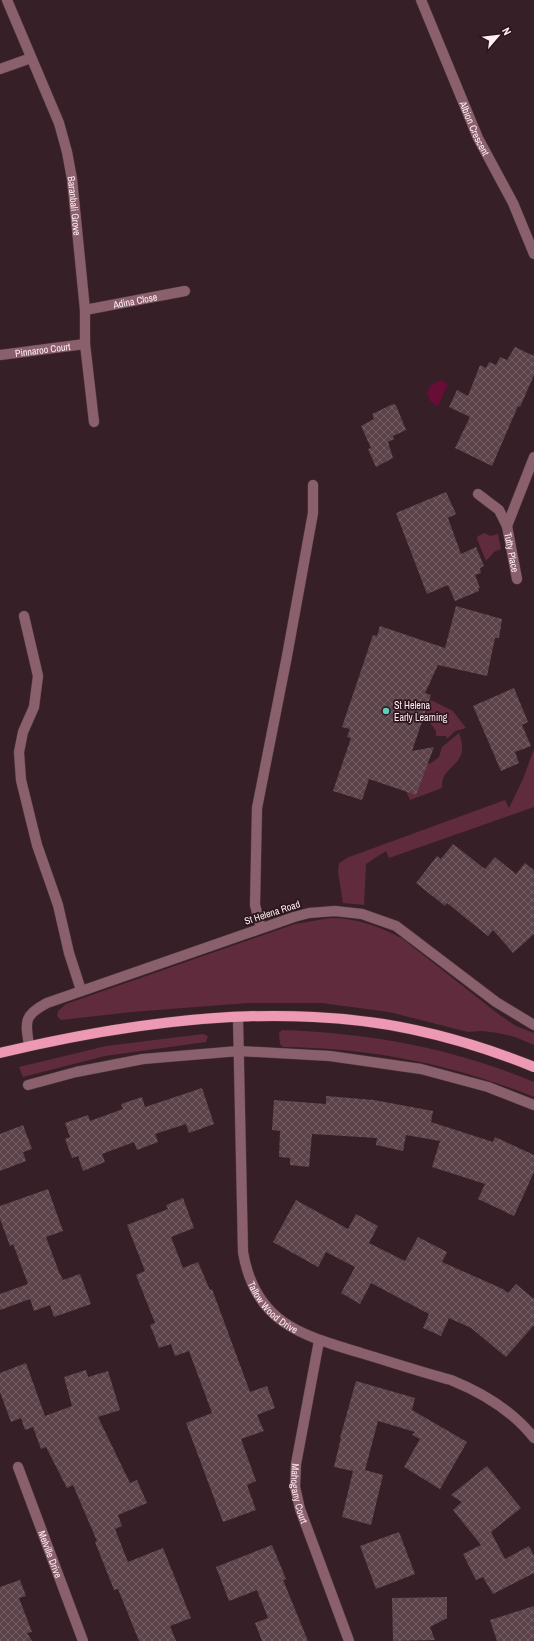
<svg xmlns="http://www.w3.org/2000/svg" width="534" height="1641" viewBox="0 0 534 1641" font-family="'Archivo Narrow',sans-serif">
  <defs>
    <pattern id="building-cross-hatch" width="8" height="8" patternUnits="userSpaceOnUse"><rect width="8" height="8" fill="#5c4249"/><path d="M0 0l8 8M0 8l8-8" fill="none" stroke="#745e64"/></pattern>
  </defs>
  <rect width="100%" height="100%" fill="#361f26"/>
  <g fill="#602b3d">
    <path d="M485 533 490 536 498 534 501 549 494 552 486 561 477 539 478 536Z"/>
    <path d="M431 700 453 711 466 728 455 731 447 739 446 736H436V731L425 716Z"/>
    <path d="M459 733C472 768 440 763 442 788L410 800 403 784 427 765 434 761 439 757 442 747Z"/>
    <path d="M534 749V807L389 858 386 851 366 864 364 905 343 903 338 872 339 863 349 857 505 800 509 808 523 779Z"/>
    <path d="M330 918C357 918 379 926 403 939L501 1016 516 1026 534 1033V1045L515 1037 498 1033 482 1031 468 1032 389 1012 321 1003H248L132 1012 61 1020 57 1016 58 1011 66 1004 295 924Z"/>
    <path d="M282 1030C369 1033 453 1048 534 1082V1097C452 1064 371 1048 283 1047L280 1044 279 1033Z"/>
    <path d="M203 1034 208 1036 206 1042 105 1056 23 1077 19 1067 106 1046Z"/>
  </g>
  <path fill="#670d36" d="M441 380 448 384 438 406 430 401 427 393 431 385Z"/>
  <g fill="url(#building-cross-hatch)">
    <path d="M515 347 534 356V375L520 407 518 406 492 466 455 448 470 417 449 407 457 390 468 396 480 365 486 368 489 362 496 365 500 357 507 360Z"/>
    <path d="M393 404 396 405 406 430 393 436 394 439 388 442 393 458 376 467 368 449 371 448 361 426 374 419 372 414Z"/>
    <path d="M446 492 456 514 448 518 461 554 476 547 484 566 480 568 481 573 475 575 480 588H478L479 591 455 601 448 585 427 594 396 513Z"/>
    <path d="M456 606 502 619 499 638H495L487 676 438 665 425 693 431 695 412 751 434 747 416 795 369 779 362 800 333 791 351 738 347 737 350 729 342 727 373 635 377 636 380 626 445 648Z"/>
    <path d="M514 688 528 722 522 725 531 746 515 752 519 763 501 771 473 706Z"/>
    <path d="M453 844 485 869 495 857 516 874 525 863 534 870V934L513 953 493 930 488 936 447 903 445 906 416 883 437 856 441 859Z"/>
    <path d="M202 1088 214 1124 189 1133 186 1124 155 1134 158 1142 137 1150 134 1142 102 1154 105 1162 83 1171 78 1156 72 1158 65 1139 70 1137 65 1123 88 1115 90 1121 123 1109 121 1104 142 1097 145 1107Z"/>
    <path d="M326 1096 374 1100 433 1111 431 1122 493 1142 495 1137 534 1155V1172L514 1216 478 1199 485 1184 432 1167 440 1141 406 1135 403 1151 376 1145 377 1138 312 1134 309 1167 290 1165V1158L279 1157 280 1131 272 1130 274 1100 326 1104Z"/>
    <path d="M23 1125 32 1149 23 1152 26 1161 0 1171V1134Z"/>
    <path d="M48 1189 63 1231 46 1237 59 1272 63 1280 80 1274 91 1304 54 1317 50 1305 34 1311 30 1299 0 1310V1294L28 1284 13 1244 10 1246 0 1219V1206Z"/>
    <path d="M183 1198 194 1228 171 1237 183 1268 198 1262 210 1290 212 1289 250 1392 267 1386 275 1408 257 1415 264 1431 241 1439 256 1481 247 1485 256 1510 223 1522 186 1423 212 1413 189 1351 175 1356 171 1344 159 1348 150 1325 155 1323 136 1275 145 1271 127 1225 168 1209 166 1205Z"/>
    <path d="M296 1200 348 1229 356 1214 378 1226 369 1243 405 1261 418 1237 447 1252 442 1262 503 1289 508 1293 516 1284 534 1299V1325L506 1357 471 1328 449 1318 441 1336 423 1328 429 1314 371 1283 360 1304 341 1293 355 1267 326 1252 318 1267 273 1242Z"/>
    <path d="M26 1363 45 1416 72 1406 64 1377 86 1370 88 1377 108 1371 120 1410 98 1417 130 1483 137 1480 147 1503 118 1515 122 1526 115 1529 128 1562 163 1548 191 1618 170 1626 176 1641H139L118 1589 114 1590 95 1542 97 1541 73 1485 67 1488 46 1447 41 1449 33 1427 25 1430 21 1418 11 1422 0 1392V1373Z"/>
    <path d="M356 1381 415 1398 412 1410 467 1442 440 1489 404 1467 420 1439 412 1435 415 1432 378 1421 365 1470 383 1475 371 1525 342 1517 353 1471 334 1467 341 1438H340Z"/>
    <path d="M487 1466 521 1508 491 1532 505 1559 529 1546 534 1556V1573L493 1594 483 1577 476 1580 463 1554 481 1545 453 1510 462 1502 451 1495Z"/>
    <path d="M399 1532 415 1574 376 1589 360 1546Z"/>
    <path d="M272 1545 286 1579 283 1580 308 1641H262L255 1623 268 1618 257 1590 229 1601 216 1567Z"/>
    <path d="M20 1580 26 1596 19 1598 32 1632 27 1633 32 1641H0V1587Z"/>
    <path d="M447 1597V1618L430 1627 435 1640 393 1641 392 1598Z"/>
    <path d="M534 1606V1641H497L490 1620Z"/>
  </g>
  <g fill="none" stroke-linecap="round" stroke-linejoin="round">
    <defs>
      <g id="minor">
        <path id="s1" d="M7 0 59 123 67 152 72 179 85 310V344L94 422"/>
        <path id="s2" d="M421 0 478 138 513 203 534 254"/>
        <path d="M0 69 31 58"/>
        <path id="s3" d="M85 310 185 291"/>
        <path id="s4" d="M0 355 85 344"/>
        <path id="s5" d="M478 494 499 510 507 526 517 579"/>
        <path d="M507 526 534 457"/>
        <path d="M24 616 38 676 34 707 23 732 19 752 21 780 37 845 58 905 69 953 81 990"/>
        <path d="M261 928 255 905 257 808 287 656 313 513V485"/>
        <path id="s6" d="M238 1018 243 1252C255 1323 301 1335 361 1353 391 1362 421 1372 451 1380 483 1393 513 1411 534 1438"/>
        <path d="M29 1045C25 1021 24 1015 47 1003L294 917 309 913 335 911 362 914 396 926 496 1002 534 1025"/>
        <path d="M28 1085 76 1072 143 1059 239 1051 330 1056 421 1069 488 1087 534 1105"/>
        <path id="s7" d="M319 1341 296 1464 295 1487 300 1509 349 1641"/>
        <path id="s8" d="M18 1467 83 1641"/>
      </g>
      <path id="major" d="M0 1053C101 1029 210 1011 314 1017 389 1020 465 1039 534 1067"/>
    </defs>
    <use href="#minor" stroke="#523c43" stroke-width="11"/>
    <use href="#major" stroke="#523c43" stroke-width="11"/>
    <use href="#minor" stroke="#8a606d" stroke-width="10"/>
    <use href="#major" stroke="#ee99b3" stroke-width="10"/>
  </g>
  <circle fill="#5cceba" stroke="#2c151c" stroke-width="1.5" cx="386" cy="711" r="4"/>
  <g text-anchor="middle" stroke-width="3.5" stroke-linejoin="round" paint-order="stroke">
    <g font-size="10" fill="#ffeef3" stroke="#2c151c">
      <text dy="4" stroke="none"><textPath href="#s2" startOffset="139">Albion Crescent</textPath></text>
      <text dy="4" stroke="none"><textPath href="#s1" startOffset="218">Baranbali Grove</textPath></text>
      <text dy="4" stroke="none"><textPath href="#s3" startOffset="51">Adina Close</textPath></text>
      <text dy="4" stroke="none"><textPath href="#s4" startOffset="43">Pinnaroo Court</textPath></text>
      <text dy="4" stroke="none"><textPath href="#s5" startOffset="71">Tutty Place</textPath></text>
      <text transform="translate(272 912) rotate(-18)" y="4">St Helena Road</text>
      <text dy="4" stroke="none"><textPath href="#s6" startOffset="299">Tallow Wood Drive</textPath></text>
      <text dy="4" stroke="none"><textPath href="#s7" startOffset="155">Mahogany Court</textPath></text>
      <text dy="4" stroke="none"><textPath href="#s8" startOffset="93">Melville Drive</textPath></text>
    </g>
    <g font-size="10" fill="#ffeef3" stroke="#2c151c" text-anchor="start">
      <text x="394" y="709">St Helena<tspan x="394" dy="12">Early Learning</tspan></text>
    </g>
  </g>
  <g transform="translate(498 36) rotate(62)" stroke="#2c151c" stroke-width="3" paint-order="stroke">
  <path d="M0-3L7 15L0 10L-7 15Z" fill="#ffeef3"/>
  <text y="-6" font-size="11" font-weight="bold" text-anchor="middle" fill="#ffeef3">N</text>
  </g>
</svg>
